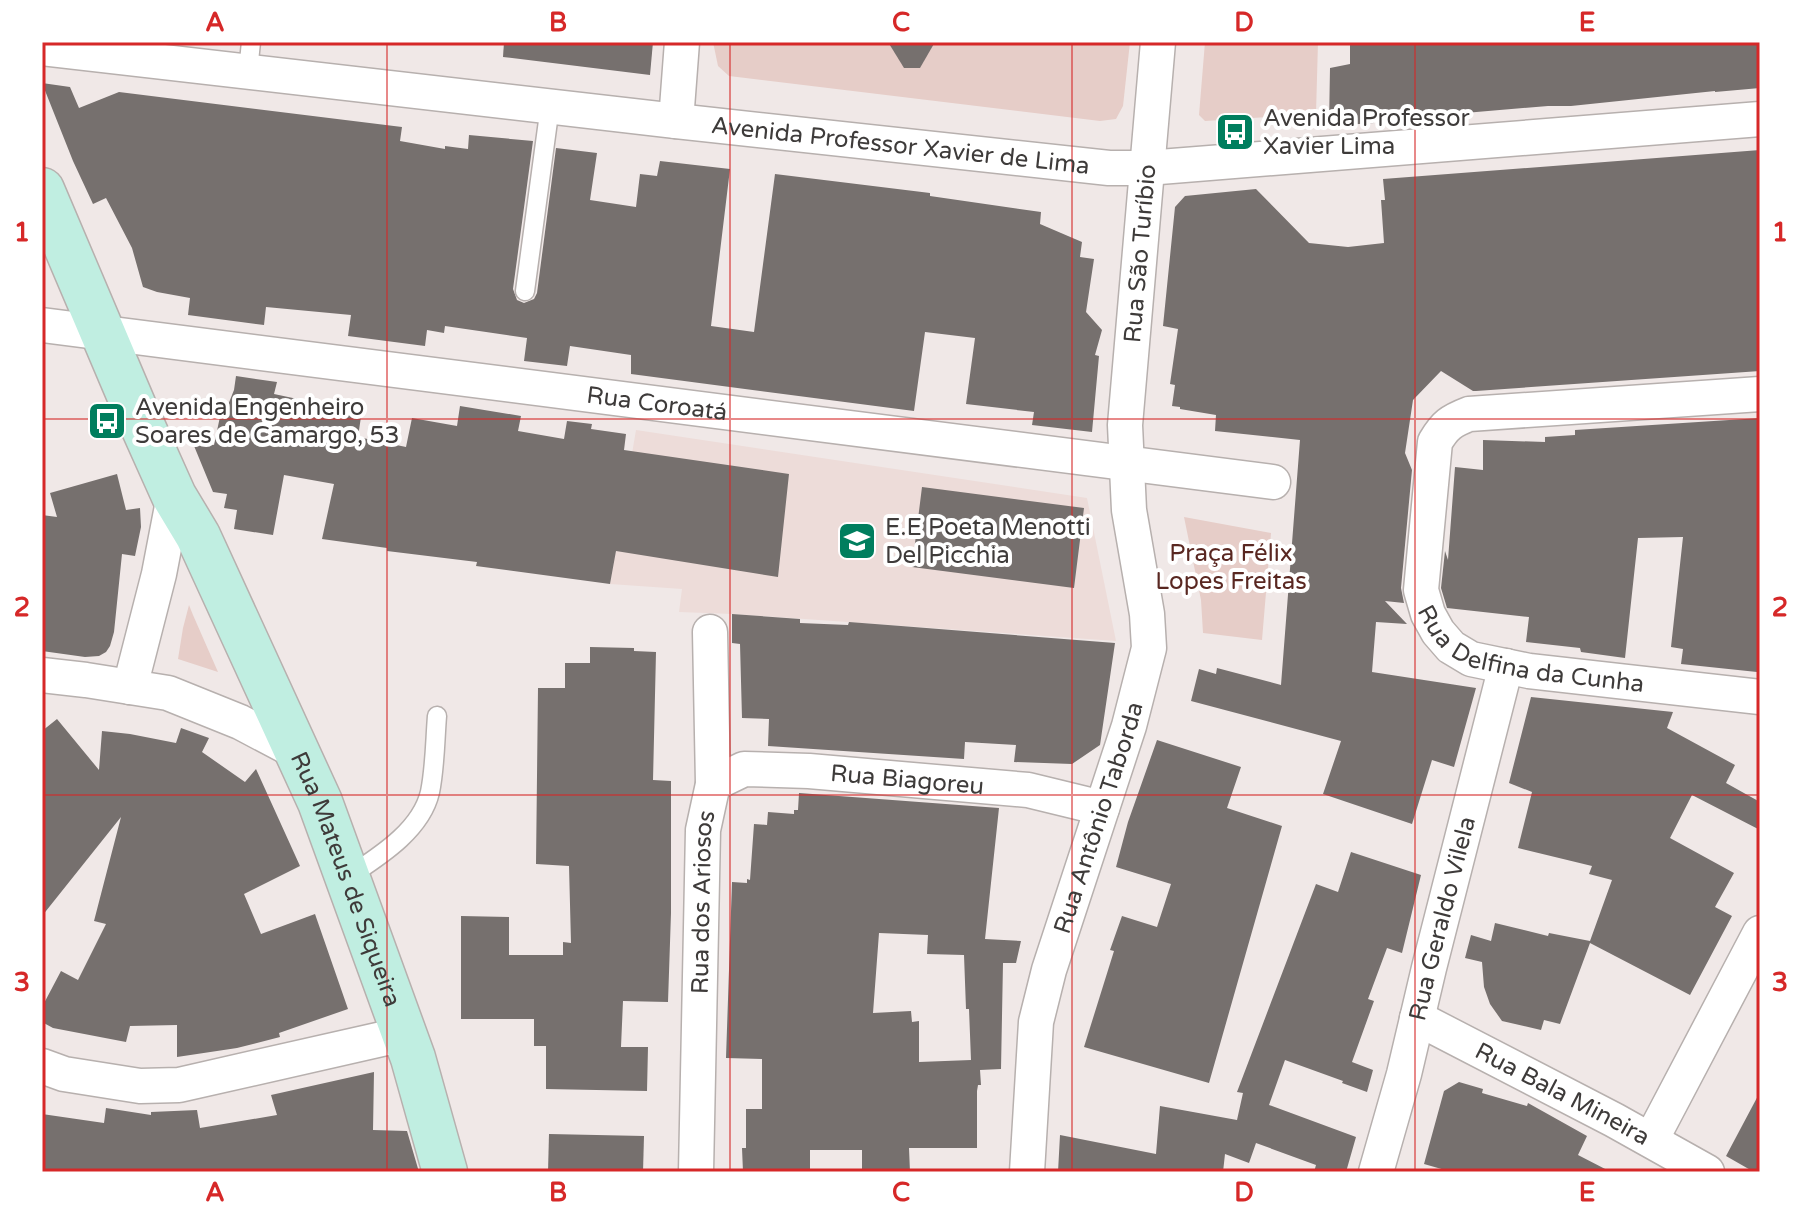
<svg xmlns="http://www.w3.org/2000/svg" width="1802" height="1214" viewBox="0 0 1802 1214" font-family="'Varela Round',sans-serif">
  <rect width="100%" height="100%" fill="#f0e8e7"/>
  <path fill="#eddcd9" d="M636 430 1087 498 1116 641 732 614 679 612 682 589 610 584Z"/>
  <g fill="#e6cdc8">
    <path d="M713 42H1130L1123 106 1116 119 1100 121 729 76 718 66Z"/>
    <path d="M1205 42H1318L1316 114 1205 121 1199 115Z"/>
    <path d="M1184 517 1271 533 1262 640 1203 633 1201 600Z"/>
    <path d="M189 605 193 615 218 672 178 659 183 628Z"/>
  </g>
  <g fill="#76706e" fill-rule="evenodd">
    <path d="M504 42H653L650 75 503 57Z"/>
    <path d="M888 42H935L920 68H904Z"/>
    <path d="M1350 42H1760V88L1715 92V91L1571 106H1548L1418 117V109L1375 110 1374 123 1329 126 1330 68 1350 64Z"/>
    <path d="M42 83 70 87 79 108 119 92 402 127 400 141 445 149V146L468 149 469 135 533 141 513 289 517 300 524 303 534 299 537 293 556 148 597 153 590 200 636 207 640 174 657 176 660 161 730 169 711 326 754 332 775 174 930 193V196L1041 212 1040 224 1082 242 1080 257 1094 259 1086 312 1102 330 1095 355 1099 356 1092 432 1032 425 1034 412 966 404 975 338 925 332 914 411 631 374V355L570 346 567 366 524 361 527 338 445 326 444 333 427 330 425 346 348 336 351 315 266 307 264 325 188 315 190 298 157 292 143 287 132 248 106 198 93 204 73 161Z"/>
    <path d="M1760 150V371L1476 391H1473L1441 371 1413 400 1405 453 1412 470 1401 588 1404 603 1385 601 1407 624 1376 622 1372 672 1476 688 1454 767 1432 760 1412 824 1323 794 1341 741 1191 701 1199 669 1216 674 1217 668 1281 685 1300 440 1215 431 1216 415 1180 409V407L1172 406 1175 385 1170 384 1178 329 1163 326 1175 207 1185 196 1256 189 1309 243 1348 247 1384 243 1381 200H1385L1383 179Z"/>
    <path d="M236 376 277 382 274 394 340 408V406L362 410 358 437 406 447 412 418 457 426 460 406 521 416 518 431 564 439 567 421 592 424 591 429 626 434 624 450 789 474 778 577 616 551 610 584 476 566 477 562 387 551V548L322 539 334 484 284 475 273 535 234 529 237 510 224 508 227 494 213 492 192 441 214 445 221 412 226 410 234 390Z"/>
    <path d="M1760 418V657H1758L1757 672 1681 664 1683 649 1671 647 1683 537 1638 538 1625 658 1581 652 1580 648 1526 642 1529 617 1447 608 1441 588 1445 551 1448 560 1455 467 1483 470V440L1545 442V437L1575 435V430Z"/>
    <path d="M117 474 126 510 140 508 141 527 135 556 122 554 114 632 110 646 106 652 99 656 85 657 42 651V515L57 517 50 493Z"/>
    <path d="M922 487 1084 508 1074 588 912 567Z"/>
    <path d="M732 614 800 619V623L848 625 849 622 901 626 1115 643 1100 745 1072 764 1014 762 1016 745 965 742 964 759 768 746 769 719 742 718 740 644 732 643Z"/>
    <path d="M590 647 634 648V651L656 652 653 780 671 781V913L668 1002 623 1001 621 1047H648L647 1091 546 1089V1046H534V1019H461V916L509 917V955H563V942L571 943 569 866 536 864 538 688H565V663H590Z"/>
    <path d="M1531 697 1673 712 1667 728 1735 765 1726 783 1760 802V830L1692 795 1670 838 1734 873 1715 907 1732 916 1690 995 1590 943 1560 1024 1544 1020 1541 1030 1502 1021 1490 1004 1484 987 1482 962 1465 958 1471 935 1491 941 1495 923 1548 936 1549 933 1590 941 1612 880 1589 874 1592 866 1518 848 1532 792 1509 783Z"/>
    <path d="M57 719 99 770 102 731 130 734 176 743 181 728 209 738 202 752 245 782 256 769 300 866 244 894 261 934 315 914 348 1009 279 1033 280 1037 237 1048 177 1057V1025L130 1026 126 1042 53 1028 42 1022V1007L61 971 78 980 106 924 94 921 121 817 42 916V731Z"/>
    <path d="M1157 740 1241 767 1227 808 1282 826 1209 1083 1084 1047 1114 951 1110 950 1122 916 1157 927 1171 884 1116 867 1128 822Z"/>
    <path d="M799 793 999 808 985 939 1021 941 1016 963H1003L1001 1069 980 1070 981 1085H978L977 1091V1148H909L910 1172H862V1150H810V1172H743L742 1148H746V1109H762V1059L726 1058 732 882 747 883V879L750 880 754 824 767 825 768 812 794 814V810H798ZM879 933 928 935 927 954 964 955 966 1009H969L971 1060 919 1062V1021L912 1022 911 1011 873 1013Z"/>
    <path d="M1351 852 1421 875 1402 953 1387 948 1368 999 1374 1001 1352 1062 1373 1070 1367 1092 1342 1083 1343 1081 1285 1060 1269 1105 1356 1137 1346 1172H1314L1316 1165 1256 1143 1249 1163 1225 1154 1223 1172H1058L1060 1135 1156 1154 1160 1106 1237 1120 1243 1093 1237 1092 1316 884 1338 892Z"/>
    <path d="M374 1072 373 1130 407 1131 419 1172H42V1114L104 1123 106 1108 151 1115V1112L197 1110 200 1128 277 1115 271 1095Z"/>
    <path d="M1459 1082 1483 1089 1482 1093 1527 1106 1528 1103 1587 1136 1578 1155 1611 1172H1452L1424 1164 1444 1091Z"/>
    <path d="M1760 1092V1172H1754L1726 1156Z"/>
    <path d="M549 1134 644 1136 643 1172H548Z"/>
  </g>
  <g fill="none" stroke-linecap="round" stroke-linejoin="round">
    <defs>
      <g id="lane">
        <path d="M248 71 251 42"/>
        <path d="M525 291 550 106"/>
        <path d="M348 877C378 857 421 831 430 792 435 768 435 741 437 716"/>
      </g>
      <g id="street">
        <path id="s1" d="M42 48 676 121 1109 168H1147L1760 119"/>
        <path d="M676 121 682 42"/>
        <path id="s2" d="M42 325 1273 482"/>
        <path id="s3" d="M1760 394 1469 414C1451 421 1445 425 1435 442L1421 590 1428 614 1438 632 1451 647 1471 659 1529 671 1760 697"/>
        <path d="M42 675 86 680 168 693 240 722 297 752"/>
        <path d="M130 687 159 574 174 496"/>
        <path id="s4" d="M713 784 744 769 809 771 1028 790 1102 808"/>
        <path id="s5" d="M1417 1018 1614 1120 1707 1172"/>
        <path d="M42 1066 64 1074 140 1086 179 1085 404 1034"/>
        <path d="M1651 1140 1760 933"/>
        <path id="s6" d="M696 1172 703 830 713 784 710 632"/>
        <path id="s7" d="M1027 1172 1036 1022 1049 970 1129 726 1149 648 1147 614 1129 510 1125 425 1158 42"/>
        <path id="s8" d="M1376 1172 1404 1074 1429 968 1506 666"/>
      </g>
      <g id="secondary">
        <path id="s9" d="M42 190 135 409 174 496 198 536 320 802 413 1058 445 1172"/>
      </g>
    </defs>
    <use href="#lane" stroke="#b7b0ae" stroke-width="21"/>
    <use href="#street" stroke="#b7b0ae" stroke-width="37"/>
    <use href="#secondary" stroke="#b7b0ae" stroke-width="47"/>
    <use href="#lane" stroke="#fff" stroke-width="18"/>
    <use href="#street" stroke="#fff" stroke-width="34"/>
    <use href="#secondary" stroke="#c0eee1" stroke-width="44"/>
  </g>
  <path fill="none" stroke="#d62828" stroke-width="2" stroke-opacity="0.55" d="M387 42V1172M730 42V1172M1072 42V1172M1415 42V1172M42 419H1760M42 795H1760"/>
  <defs>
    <symbol id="bus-square" viewBox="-11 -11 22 22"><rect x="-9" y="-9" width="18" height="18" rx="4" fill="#007e5e" stroke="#fff"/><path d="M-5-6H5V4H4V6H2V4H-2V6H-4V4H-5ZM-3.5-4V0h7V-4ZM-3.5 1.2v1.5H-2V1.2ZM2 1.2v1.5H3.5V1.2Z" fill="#fff"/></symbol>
    <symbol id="school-square" viewBox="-11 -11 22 22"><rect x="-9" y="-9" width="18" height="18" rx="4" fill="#007e5e" stroke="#fff"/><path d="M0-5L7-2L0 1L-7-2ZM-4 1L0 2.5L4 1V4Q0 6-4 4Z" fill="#fff"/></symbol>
  </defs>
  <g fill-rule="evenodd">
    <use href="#bus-square" x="1213" y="110" width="44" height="44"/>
    <use href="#bus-square" x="85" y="399" width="44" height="44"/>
    <use href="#school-square" x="835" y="519" width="44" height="44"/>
  </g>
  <g text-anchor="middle" stroke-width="8" stroke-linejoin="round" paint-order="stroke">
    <g font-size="24" fill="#3e3b3a" stroke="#fff" text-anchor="start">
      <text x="1263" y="126">Avenida Professor<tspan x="1263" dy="28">Xavier Lima</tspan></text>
      <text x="135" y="415">Avenida Engenheiro<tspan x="135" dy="28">Soares de Camargo, 53</tspan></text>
      <text x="885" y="535">E.E Poeta Menotti<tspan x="885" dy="28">Del Picchia</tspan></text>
    </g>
    <g font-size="24" fill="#3e3b3a" stroke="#fff">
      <text dy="8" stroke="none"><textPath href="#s1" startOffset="864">Avenida Professor Xavier de Lima</textPath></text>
      <text dy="8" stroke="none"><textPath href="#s7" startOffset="938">Rua São Turíbio</textPath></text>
      <text dy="8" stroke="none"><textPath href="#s2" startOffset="620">Rua Coroatá</textPath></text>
      <text dy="8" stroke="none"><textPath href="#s3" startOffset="626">Rua Delfina da Cunha</textPath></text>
      <text dy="8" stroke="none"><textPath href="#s4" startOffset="198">Rua Biagoreu</textPath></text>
      <text dy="8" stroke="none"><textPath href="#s7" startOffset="364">Rua Antônio Taborda</textPath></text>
      <text dy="8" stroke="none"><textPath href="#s9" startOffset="754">Rua Mateus de Siqueira</textPath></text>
      <text dy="8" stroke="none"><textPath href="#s6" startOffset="270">Rua dos Ariosos</textPath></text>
      <text dy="8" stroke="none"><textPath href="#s8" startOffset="262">Rua Geraldo Vilela</textPath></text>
      <text dy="8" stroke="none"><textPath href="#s5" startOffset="164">Rua Bala Mineira</textPath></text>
    </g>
    <g font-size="24" fill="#592721" stroke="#fff">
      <text x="1231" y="561">Praça Félix<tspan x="1231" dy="28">Lopes Freitas</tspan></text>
    </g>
  </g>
  <rect width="1802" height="1214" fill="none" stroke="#ffffff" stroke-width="88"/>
  <rect x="44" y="44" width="1714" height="1126" fill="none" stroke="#d62828" stroke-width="3"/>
  <g font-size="26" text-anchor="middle" font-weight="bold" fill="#d62828">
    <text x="215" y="31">A</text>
    <text x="558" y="31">B</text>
    <text x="901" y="31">C</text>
    <text x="1244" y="31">D</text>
    <text x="1587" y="31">E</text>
    <text x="22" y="241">1</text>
    <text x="1780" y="241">1</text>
    <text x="22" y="616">2</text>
    <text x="1780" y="616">2</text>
    <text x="22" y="991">3</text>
    <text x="1780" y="991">3</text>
    <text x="215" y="1201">A</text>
    <text x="558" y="1201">B</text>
    <text x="901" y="1201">C</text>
    <text x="1244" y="1201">D</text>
    <text x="1587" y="1201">E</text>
  </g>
</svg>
